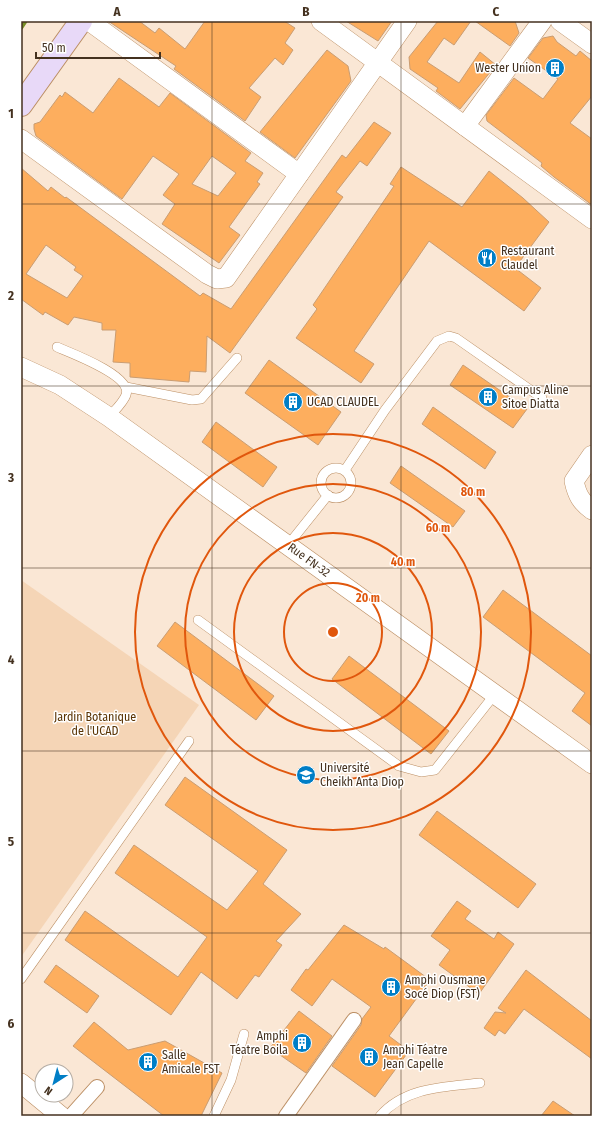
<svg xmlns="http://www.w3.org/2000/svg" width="613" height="1137" viewBox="0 0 613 1137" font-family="'Fira Sans Condensed',sans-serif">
  <rect width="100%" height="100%" fill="#fae7d5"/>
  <path fill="#f5d5b6" d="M21 580 199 705 21 957Z"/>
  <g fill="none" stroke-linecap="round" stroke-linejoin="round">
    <path stroke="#768d24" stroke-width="5" d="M21 27 25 21"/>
  </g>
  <g fill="#fdae5e" stroke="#ca9d72" fill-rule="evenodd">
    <path d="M108 21H139L155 33 159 28 185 49 205 21H284L295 28 285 43 293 50 283 65 275 58 249 88 261 97 245 121 174 69 176 66Z"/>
    <path d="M346 21H392L378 41Z"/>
    <path d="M438 21H471L454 45 444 38 427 62 459 83 480 52 496 65 460 109 436 91 438 88 410 69 409 57Z"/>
    <path d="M475 21H515L519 33 510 46Z"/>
    <path d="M553 36 557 42 576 56 580 51 592 61V96L570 123 592 139V205L554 177 541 166 542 163 487 121 486 115 514 78 543 99 558 79 528 58 543 38Z"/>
    <path d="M327 50 348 66 351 81 295 158 260 132Z"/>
    <path d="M119 78 159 107 170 93 251 153 245 161 263 173 257 182 260 184 229 227 240 235 219 263 162 224 175 204 163 195 179 174 153 156 122 199 36 136 34 129V124L40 122 60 95 62 97 65 92 93 113ZM212 156 236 173 218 196 192 184Z"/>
    <path d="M374 122 391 133 367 166 360 161 336 192 343 197 230 353 207 336 206 372 190 371 189 382 130 377V363L113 362 116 330H102V323L74 317 68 325 45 312 43 315 21 299V168L48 191 51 187 65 198 66 197 200 296 203 293 231 309 342 155 346 158ZM46 245 76 267 74 270 83 276 67 298 26 274Z"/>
    <path d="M401 167 462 207 489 171 523 198 549 222 515 268 541 288 524 311 429 241 354 351 374 364 361 383 296 338 317 309 313 305 394 186 390 184Z"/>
    <path d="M269 360 341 412 318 445 245 393Z"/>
    <path d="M463 365 527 409 513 428 450 385Z"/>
    <path d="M433 407 496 452 485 469 422 424Z"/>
    <path d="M216 422 277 467 263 487 202 442Z"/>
    <path d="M401 466 465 511 453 527 390 483Z"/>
    <path d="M503 590 592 656V726L572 711 585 693 483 617Z"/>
    <path d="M175 622 274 696 256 720 157 646Z"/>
    <path d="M349 656 449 731 431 754 332 679Z"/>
    <path d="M185 777 287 850 263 884 301 914 276 941 282 945 259 977 255 975 237 999 201 972 171 1015 65 940 85 911 178 977 207 937 115 873 134 845 227 910 258 871 165 805Z"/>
    <path d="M437 811 536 884 518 908 419 835Z"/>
    <path d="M457 901 471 911 465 919 494 939 498 932 514 944 479 994 439 965 450 950 431 936Z"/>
    <path d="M344 925 384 949 385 947 430 980 389 1036 409 1051 375 1097 332 1066 361 1025 362 1019 371 1007 332 979 312 1006 291 990 306 969 308 970Z"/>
    <path d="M56 965 99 996 87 1013 44 982Z"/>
    <path d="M526 970 592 1021V1059L524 1009 505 1034 499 1030 495 1036 484 1028 495 1012 506 1013 498 1008Z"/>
    <path d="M299 1011 332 1036 306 1073 270 1048Z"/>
    <path d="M94 1022 128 1050 165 1041 222 1073 201 1116H164L73 1046Z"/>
    <path d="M553 1101 575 1116H541Z"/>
  </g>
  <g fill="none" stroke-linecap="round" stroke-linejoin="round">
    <defs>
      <g id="service">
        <path d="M57 347C71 353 133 376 126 395 123 403 114 411 109 417"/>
        <path d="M126 387 192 400 201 399 237 358"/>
        <circle cx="336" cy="483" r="15"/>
        <path d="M345 470 385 410 437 341 449 336 456 338 542 398"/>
        <path d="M288 545 328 495"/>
        <path d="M198 620 399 766 421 772 435 770 495 694"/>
        <path d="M21 979 189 741"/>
        <path d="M214 1116 231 1080 244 1034"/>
        <path d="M380 1116C405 1087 444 1087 480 1083"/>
      </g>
      <g id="pedestrian">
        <path d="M71 1116 97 1087"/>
        <path d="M286 1116 354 1020"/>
      </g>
      <g id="minor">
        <path d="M89 21 299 174"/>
        <path d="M321 21 592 219"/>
        <path d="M560 21 592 44"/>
        <path d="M465 126 542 21"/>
        <path d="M21 139 207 274 217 279 226 278 407 21"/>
        <path d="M21 367 60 385 109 417 592 764"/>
        <path d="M592 455 574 481C577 495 581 502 592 510"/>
        <path d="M21 1083 61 1116"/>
      </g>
      <path id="secondary" d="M21 105 81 21"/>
    </defs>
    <use href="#service" stroke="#bc8f64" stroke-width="10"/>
    <use href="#pedestrian" stroke="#bc8f64" stroke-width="16"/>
    <use href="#minor" stroke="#bc8f64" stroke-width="20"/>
    <use href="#secondary" stroke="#bc8f64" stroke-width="24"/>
    <use href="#service" stroke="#fff" stroke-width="9"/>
    <use href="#pedestrian" stroke="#fff" stroke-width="14"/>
    <use href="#minor" stroke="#fff" stroke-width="19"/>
    <use href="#secondary" stroke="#e8d9f8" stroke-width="22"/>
  </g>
  <path fill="none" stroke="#44311f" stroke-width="1" stroke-opacity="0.55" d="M212 21V1116M401 21V1116M21 204H592M21 386H592M21 568H592M21 751H592M21 933H592"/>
  <g fill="none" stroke="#e0570d" stroke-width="2">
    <circle cx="333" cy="632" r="49"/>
    <circle cx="333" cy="632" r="99"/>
    <circle cx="333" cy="632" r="148"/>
    <circle cx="333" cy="632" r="198"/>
  </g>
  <defs>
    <symbol id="building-disc" viewBox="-11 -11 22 22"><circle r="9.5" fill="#007ec6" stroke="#fff"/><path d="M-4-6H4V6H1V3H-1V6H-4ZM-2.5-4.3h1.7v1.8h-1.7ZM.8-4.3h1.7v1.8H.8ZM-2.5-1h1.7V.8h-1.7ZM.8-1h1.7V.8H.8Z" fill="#fff"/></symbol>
    <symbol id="restaurant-disc" viewBox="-11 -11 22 22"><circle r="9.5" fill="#007ec6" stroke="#fff"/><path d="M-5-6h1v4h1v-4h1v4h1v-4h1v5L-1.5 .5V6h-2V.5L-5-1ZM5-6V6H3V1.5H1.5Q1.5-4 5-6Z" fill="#fff"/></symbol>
    <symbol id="university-disc" viewBox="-11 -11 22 22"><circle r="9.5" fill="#007ec6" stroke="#fff"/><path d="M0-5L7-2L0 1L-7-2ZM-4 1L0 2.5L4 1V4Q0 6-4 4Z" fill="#fff"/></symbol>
  </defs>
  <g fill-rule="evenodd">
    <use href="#building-disc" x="544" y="57" width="22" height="22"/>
    <use href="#restaurant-disc" x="476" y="247" width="22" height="22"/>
    <use href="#building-disc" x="477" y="386" width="22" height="22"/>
    <use href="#building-disc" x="282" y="391" width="22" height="22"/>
    <use href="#university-disc" x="295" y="764" width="22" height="22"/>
    <use href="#building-disc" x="380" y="976" width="22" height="22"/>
    <use href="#building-disc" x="291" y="1032" width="22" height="22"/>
    <use href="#building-disc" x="358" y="1046" width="22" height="22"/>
    <use href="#building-disc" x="137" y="1051" width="22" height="22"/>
  </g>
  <g text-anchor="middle" stroke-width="3" stroke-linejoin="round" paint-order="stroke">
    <g font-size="12" fill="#44311f" stroke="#fff" text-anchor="start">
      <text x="541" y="72" text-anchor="end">Wester Union</text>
      <text x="501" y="255">Restaurant<tspan x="501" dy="14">Claudel</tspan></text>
      <text x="502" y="394">Campus Aline<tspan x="502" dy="14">Sitoe Diatta</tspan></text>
      <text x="307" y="406">UCAD CLAUDEL</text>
      <text x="320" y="772">Université<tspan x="320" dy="14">Cheikh Anta Diop</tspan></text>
      <text x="405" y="984">Amphi Ousmane<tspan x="405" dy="14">Socé Diop (FST)</tspan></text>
      <text x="288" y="1040" text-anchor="end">Amphi<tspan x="288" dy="14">Téatre Boila</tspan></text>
      <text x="383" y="1054">Amphi Téatre<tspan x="383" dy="14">Jean Capelle</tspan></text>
      <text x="162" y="1059">Salle<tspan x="162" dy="14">Amicale FST</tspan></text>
    </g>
    <g font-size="12" fill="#44311f" stroke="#fff">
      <text transform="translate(309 560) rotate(36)" y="4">Rue FN-32</text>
    </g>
    <g font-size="12" fill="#5a3404" stroke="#fff">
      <text x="95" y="721">Jardin Botanique<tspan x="95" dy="14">de l'UCAD</tspan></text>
    </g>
  </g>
  <circle cx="333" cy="632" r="6" fill="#e0570d" stroke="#fff" stroke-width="2"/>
  <g font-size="12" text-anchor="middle" font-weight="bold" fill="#e0570d" stroke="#fff" stroke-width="3" stroke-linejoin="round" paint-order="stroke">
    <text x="473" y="496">80 m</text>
    <text x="438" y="532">60 m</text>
    <text x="403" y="566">40 m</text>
    <text x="368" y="602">20 m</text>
  </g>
  <rect width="613" height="1137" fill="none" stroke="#ffffff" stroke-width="44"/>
  <g transform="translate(54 1083) rotate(216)"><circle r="19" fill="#ffffff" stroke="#b4ada5"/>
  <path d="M0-3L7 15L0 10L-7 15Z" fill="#007ec6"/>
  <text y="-6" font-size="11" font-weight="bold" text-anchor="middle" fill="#44311f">N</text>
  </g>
  <path d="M36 52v6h124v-6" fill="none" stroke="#44311f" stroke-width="2"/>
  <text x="42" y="52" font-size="12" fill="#44311f" stroke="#ffffff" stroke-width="3" paint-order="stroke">50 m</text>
  <rect x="22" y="22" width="569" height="1093" fill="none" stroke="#44311f" stroke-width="1.5"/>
  <g font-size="13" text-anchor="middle" font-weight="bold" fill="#44311f">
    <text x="117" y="16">A</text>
    <text x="306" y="16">B</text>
    <text x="496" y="16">C</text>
    <text x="11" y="118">1</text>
    <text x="11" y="300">2</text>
    <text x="11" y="482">3</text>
    <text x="11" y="664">4</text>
    <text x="11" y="846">5</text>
    <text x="11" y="1028">6</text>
  </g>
</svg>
